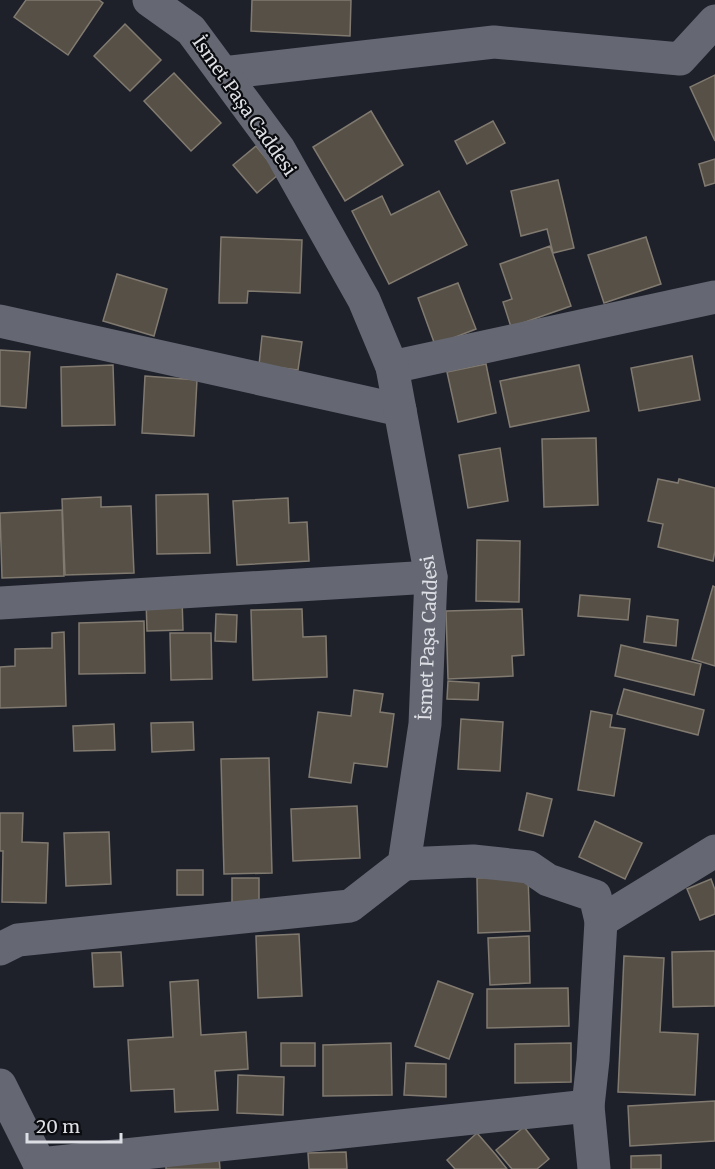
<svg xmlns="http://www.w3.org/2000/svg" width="715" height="1169" viewBox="0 0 715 1169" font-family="Merriweather,serif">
  <rect width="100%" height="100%" fill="#1e212a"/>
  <g fill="#575046" stroke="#817a70" stroke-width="1.5">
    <path d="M26 0H99L103 3 68 55 14 17Z"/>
    <path d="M252 0H351L350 36 251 31Z"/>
    <path d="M125 24 161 60 130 91 94 56Z"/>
    <path d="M174 73 221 123 191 151 144 101Z"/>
    <path d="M715 75V141L690 87Z"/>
    <path d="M371 111 403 165 345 201 313 147Z"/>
    <path d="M493 121 505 143 467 164 455 141Z"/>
    <path d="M256 146 279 174 257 193 233 165Z"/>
    <path d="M715 159V183L705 186 699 164Z"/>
    <path d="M558 180 574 248 553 253 547 229 521 236 511 191Z"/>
    <path d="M439 191 467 245 389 284 352 211 382 196 391 215Z"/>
    <path d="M221 237 302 240 300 293 248 291 247 303H219Z"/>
    <path d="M646 237 661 284 604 303 588 255Z"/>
    <path d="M550 246 571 306 511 327 503 302 512 299 500 264Z"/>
    <path d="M117 274 167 289 154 336 103 321Z"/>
    <path d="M458 283 476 329 435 345 418 298Z"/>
    <path d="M262 336 302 342 298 370 259 365Z"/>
    <path d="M0 350 30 352 26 408 0 406Z"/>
    <path d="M692 356 700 400 639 411 631 368Z"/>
    <path d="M486 364 496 413 458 422 447 372Z"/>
    <path d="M113 365 115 425 62 426 61 367Z"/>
    <path d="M579 365 589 411 510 427 500 381Z"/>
    <path d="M145 376 197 380 194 436 142 433Z"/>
    <path d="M596 438 598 505 544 507 542 439Z"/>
    <path d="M500 448 508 501 468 508 459 455Z"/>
    <path d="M658 479 678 483 679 479 715 488V551L713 561 658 547 663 524 648 521Z"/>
    <path d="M208 494 210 553 157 554 156 495Z"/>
    <path d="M101 497V507L131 506 134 573 65 575 62 499Z"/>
    <path d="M288 498 289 523 307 522 309 561 237 565 233 501Z"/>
    <path d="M62 510 64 576 2 578 0 513Z"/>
    <path d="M477 540 520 541 519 602 476 601Z"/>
    <path d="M713 586 715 587V666L692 659Z"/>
    <path d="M580 595 630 599 628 620 578 616Z"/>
    <path d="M182 598 183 630 147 631 146 599Z"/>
    <path d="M302 609 303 637 326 636 327 677 253 680 251 610Z"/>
    <path d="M522 609 524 655 512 656 513 676 448 679 446 611Z"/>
    <path d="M216 614 237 615 236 642 215 641Z"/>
    <path d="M647 616 678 620 676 646 644 642Z"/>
    <path d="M144 621 145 673 79 674V623Z"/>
    <path d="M64 632 66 706 0 708V667L15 666V649L52 648V633Z"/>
    <path d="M170 633H211L212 679 171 680Z"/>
    <path d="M621 645 701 664 694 695 615 676Z"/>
    <path d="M448 681 479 683 478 700 447 699Z"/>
    <path d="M624 689 704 710 698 735 617 714Z"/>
    <path d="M354 690 383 694 380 712 394 714 387 767 354 763 351 783 309 777 318 712 351 716Z"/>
    <path d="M591 711 612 715 610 727 625 729 614 796 578 790Z"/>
    <path d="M461 719 503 722 500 771 458 769Z"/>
    <path d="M193 722 194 750 152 752 151 723Z"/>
    <path d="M114 724 115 750 74 751 73 726Z"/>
    <path d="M269 758 272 873 224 874 221 759Z"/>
    <path d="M527 793 552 799 543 836 519 830Z"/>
    <path d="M357 806 360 858 293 861 291 809Z"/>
    <path d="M0 813H23L22 842 48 843 46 903 2 902 3 851H0Z"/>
    <path d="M595 821 642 843 625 879 579 857Z"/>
    <path d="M109 832 111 884 66 886 64 833Z"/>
    <rect x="177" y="870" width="26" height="25"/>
    <path d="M528 876 530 931 478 933 477 878Z"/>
    <rect x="232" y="878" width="27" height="25"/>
    <path d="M711 879 715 890V914L700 920 687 889Z"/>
    <path d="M299 934 302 996 258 998 256 936Z"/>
    <path d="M529 936 530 983 490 985 488 938Z"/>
    <path d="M715 951V1006L673 1007 672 952Z"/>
    <path d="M121 952 123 986 94 987 92 953Z"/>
    <path d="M624 956 664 958 660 1032 698 1034 695 1095 618 1092Z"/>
    <path d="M198 980 201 1035 246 1032 248 1069 215 1071 218 1110 175 1112 174 1089 131 1091 128 1040 173 1037 170 982Z"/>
    <path d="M438 981 473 994 449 1059 415 1046Z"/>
    <path d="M568 988 569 1026 487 1028V989Z"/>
    <rect x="281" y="1043" width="34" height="23"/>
    <path d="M391 1043 392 1095 323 1096V1045Z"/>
    <path d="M571 1043V1082L515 1083V1044Z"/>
    <path d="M406 1063 446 1064V1097L404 1095Z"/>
    <path d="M238 1075 284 1077 283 1115 237 1113Z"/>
    <path d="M715 1101V1141L630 1146 628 1106Z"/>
    <path d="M524 1127 549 1159 537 1169H512L496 1150Z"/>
    <path d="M477 1133 496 1155 507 1169H455L447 1160Z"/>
    <path d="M346 1152 347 1169H309L308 1153Z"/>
    <path d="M661 1155V1169H631V1156Z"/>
    <path d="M219 1157 220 1169H166V1164Z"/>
  </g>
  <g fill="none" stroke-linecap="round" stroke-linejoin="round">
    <g stroke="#656873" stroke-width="33">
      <path d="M223 73 494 42 680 59 715 21"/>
      <path d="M0 321 400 410"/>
      <path d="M392 367 715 297"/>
      <path d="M0 603 431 577"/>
      <path d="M404 864 473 861 529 867 548 880 595 896 601 921 593 1060 588 1106 594 1169"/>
      <path d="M601 921 715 851"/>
      <path id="s1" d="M0 949 18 940 350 906 404 864 425 724 431 577 392 367 364 300 279 149 191 30 149 0"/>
      <path d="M0 1085 42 1169"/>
      <path d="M40 1164 588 1106"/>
    </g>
  </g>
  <g text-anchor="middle" stroke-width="4.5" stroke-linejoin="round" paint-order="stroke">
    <g font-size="18" fill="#dddfe5" stroke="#0a0b0f">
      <text transform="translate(244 106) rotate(55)" y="6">İsmet Paşa Caddesi</text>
      <text dy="6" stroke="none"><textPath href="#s1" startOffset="650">İsmet Paşa Caddesi</textPath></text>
    </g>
  </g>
  <path d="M27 1133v9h94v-9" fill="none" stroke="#dddfe5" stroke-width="3"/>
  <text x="36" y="1133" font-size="18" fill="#dddfe5" stroke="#0a0b0f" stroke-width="4.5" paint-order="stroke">20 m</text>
</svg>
